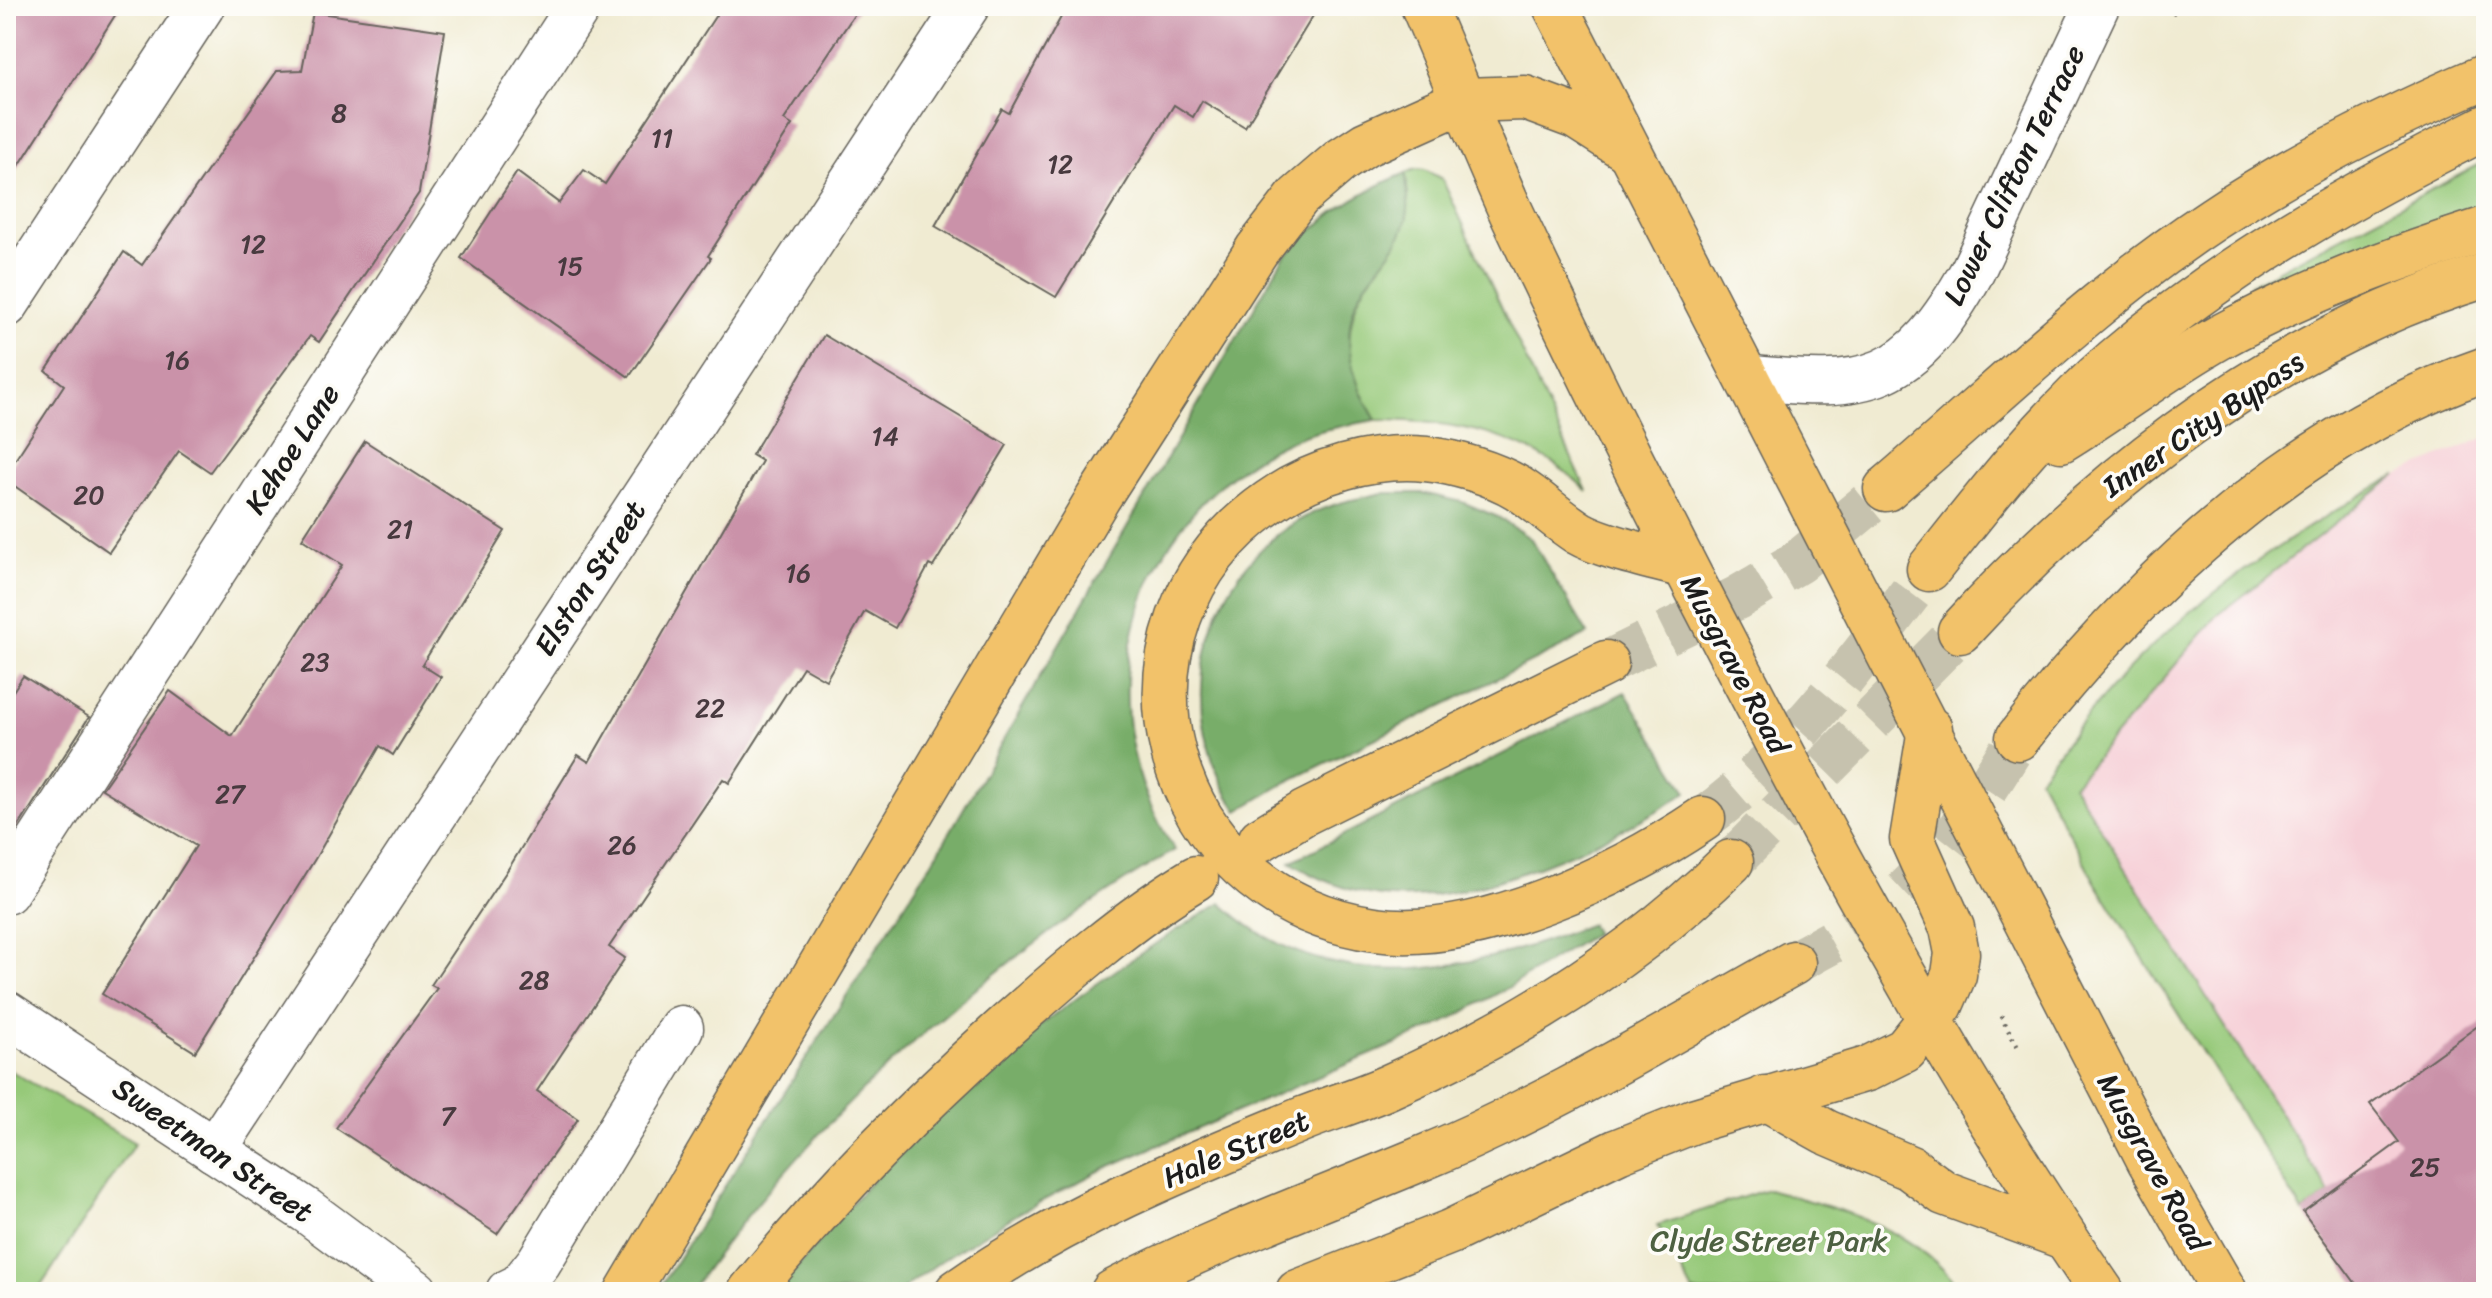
<svg xmlns="http://www.w3.org/2000/svg" width="2492" height="1298" viewBox="0 0 2492 1298" font-family="Sriracha,sans-serif">
  <rect width="100%" height="100%" fill="#fdfcf7"/>
  <filter id="ink" filterUnits="userSpaceOnUse"><feTurbulence type="fractalNoise" baseFrequency=".0125" numOctaves="2"/><feDisplacementMap in="SourceGraphic" scale="16" xChannelSelector="R" yChannelSelector="G"/><feConvolveMatrix kernelMatrix="1 2 1 2 8 2 1 2 1" color-interpolation-filters="sRGB"/></filter>
  <filter id="wash" filterUnits="userSpaceOnUse"><feTurbulence type="fractalNoise" baseFrequency=".006" numOctaves="4" result="noise"/><feDisplacementMap in="SourceGraphic" scale="32" xChannelSelector="R" yChannelSelector="G"/><feGaussianBlur stdDeviation="1.8" result="paint"/><feColorMatrix in="noise" values="0 0 0 0 0 0 0 0 0 0 0 0 0 0 0 0 0 1.4 0 .05"/><feComposite in="paint" operator="in"/></filter>
  <g filter="url(#wash)">
    <rect width="100%" height="100%" fill="#f0ebd2"/>
    <path fill="#f6cfd7" d="M2486 437V1292H2362L2303 1212 2095 882 2039 778 2096 704 2163 636 2236 575 2314 522 2397 475Z"/>
    <g fill="#96c979" stroke="#59724a" stroke-width="2">
      <path d="M2486 161V213L2262 303 2250 285Z"/>
      <path d="M1416 169 1425 170 1442 179 1587 491C1531 434 1451 420 1376 420 1349 376 1338 334 1365 285 1380 259 1404 243 1408 210 1409 199 1406 185 1406 173Z"/>
      <path d="M2397 475 2217 616 2073 785 2330 1193 2303 1212 2095 882 2039 778C2058 753 2076 728 2096 705 2179 607 2286 537 2397 475Z"/>
      <path d="M6 1068 135 1143 37 1292H6Z"/>
      <path d="M1768 1189C1841 1210 1915 1226 1962 1292H1693L1658 1225Z"/>
    </g>
    <g fill="#78ad69" stroke="#4a6442" stroke-width="2">
      <path d="M1406 173C1406 185 1409 199 1408 210 1405 239 1385 259 1369 280 1335 325 1350 378 1376 420 1340 426 1304 432 1271 450 1125 531 1084 712 1175 850 992 958 812 1117 690 1292H657L939 851 1283 258C1323 217 1352 195 1406 173Z"/>
      <path d="M1383 493H1423L1462 502 1498 517 1531 539 1588 634 1287 782 1238 811C1171 714 1199 572 1307 516 1331 503 1357 499 1383 493Z"/>
      <path d="M1625 692 1687 792C1617 840 1466 908 1380 896 1347 891 1317 879 1290 862Z"/>
      <path d="M1221 903C1327 1003 1470 973 1591 924L1595 933 1506 989 1442 1024 1103 1169 1021 1212 941 1261 899 1292H776C830 1229 882 1164 943 1108 1027 1031 1123 961 1221 903Z"/>
    </g>
    <g id="blocks">
      <g fill="#ca92a9">
        <path d="M6 6H121L6 186Z"/>
        <path d="M722 6H860L784 120 792 125 708 256 711 258 629 377 461 258 517 172 559 203 584 170 605 184Z"/>
        <path d="M1067 6H1319L1245 127 1202 101 1193 117 1174 105 1056 297 935 226 1002 109 1009 113Z"/>
        <path d="M313 12 445 31 419 193 319 342 310 336 210 472 179 451 109 552 6 480V474L64 385 46 371 124 252 142 265 277 71 302 70Z"/>
        <path d="M824 335 1007 445 933 567 929 565 895 628 865 611 826 680 803 667 729 783 723 779 609 947 625 958 537 1091 578 1119 497 1234 336 1128 437 988 431 985 512 863 578 755 589 762 762 461 752 455Z"/>
        <path d="M365 441 505 531 422 665 441 677 393 755 380 746 315 859 195 1052 102 994 196 846 102 789 170 691 232 736 342 565 302 539Z"/>
        <path d="M23 676 89 717 6 846V702Z"/>
        <path d="M2486 1020V1292H2362L2303 1212 2399 1142 2370 1104Z"/>
      </g>
    </g>
  </g>
  <g filter="url(#ink)">
    <use href="#blocks" fill-opacity="0" stroke="#66645c" stroke-width="2"/>
    <g fill="none" stroke-linecap="round" stroke-linejoin="round">
      <g stroke="#c6c2ae" stroke-width="44" stroke-dasharray="44 22" stroke-linecap="butt">
        <path d="M1606 663 1737 598 1798 562 1886 489"/>
        <path d="M1703 819C1794 753 1860 656 1929 569"/>
        <path d="M1731 862 1960 631"/>
        <path d="M1793 963C1824 946 1859 929 1887 906 1943 861 1981 798 2018 738"/>
      </g>
      <defs>
        <g id="minor">
          <path d="M6 305 202 6"/>
          <path d="M1747 377C1870 391 1909 384 1973 270L2097 6"/>
          <path d="M6 892 579 6"/>
          <path d="M6 1013 307 1211 416 1292"/>
          <path d="M214 1150 967 6"/>
          <path d="M508 1292 520 1286 539 1262 681 1028"/>
        </g>
        <g id="major">
          <path d="M1423 6C1453 75 1481 146 1512 214 1589 378 1670 539 1754 699 1860 903 1972 1103 2102 1292"/>
          <path d="M1555 6 2149 1160 2225 1292"/>
        </g>
        <g id="highway">
          <path d="M2061 440C2115 407 2165 368 2220 337 2305 291 2395 258 2486 229"/>
          <path d="M1886 489C1993 398 2095 297 2213 219 2297 163 2393 116 2486 76"/>
          <path d="M1684 566C1656 558 1603 547 1579 533 1558 520 1539 501 1518 488 1493 473 1455 462 1426 459 1372 454 1314 471 1269 502 1088 629 1159 898 1375 929 1477 944 1620 875 1703 819"/>
          <path d="M1929 569C1987 496 2044 421 2115 360 2228 263 2354 193 2486 127"/>
          <path d="M1960 631C2104 474 2280 338 2486 275"/>
          <path d="M2018 738C2140 583 2296 434 2486 369"/>
          <path d="M1261 839 1304 813 1606 663"/>
          <path d="M1765 1098 1826 1132 1910 1168 1944 1193 2064 1237"/>
          <path d="M627 1292 1098 498 1257 250 1298 197 1340 161 1366 144 1464 100 1525 98 1576 117 1626 149"/>
          <path d="M750 1292C827 1196 913 1110 1004 1028 1065 974 1126 920 1196 878"/>
          <path d="M957 1292C1062 1218 1185 1167 1303 1119 1331 1108 1361 1099 1388 1087 1515 1031 1632 959 1731 862"/>
          <path d="M1113 1292C1212 1240 1315 1203 1418 1160 1550 1106 1669 1032 1793 963"/>
          <path d="M1298 1292 1450 1232 1618 1151 1696 1120 1867 1069 1905 1050 1941 1005 1954 975 1957 953 1952 928 1912 839 1930 729"/>
        </g>
      </defs>
      <use href="#minor" stroke="#66645c" stroke-width="47"/>
      <use href="#major" stroke="#66645c" stroke-width="47"/>
      <use href="#highway" stroke="#66645c" stroke-width="47"/>
      <g stroke="#66645c" stroke-width="5" stroke-dasharray="2 6" stroke-linecap="butt">
        <path d="M2172 14 2176 6"/>
        <path d="M2001 1016 2019 1050"/>
      </g>
      <use href="#minor" stroke="#fff" stroke-width="44"/>
      <use href="#major" stroke="#f2c26a" stroke-width="44"/>
      <use href="#highway" stroke="#f2c26a" stroke-width="44"/>
    </g>
  </g>
  <g text-anchor="middle" stroke-width="7" stroke-linejoin="round" paint-order="stroke">
    <g font-size="26" fill="#483a3f">
      <text x="339" y="122">8</text>
      <text x="662" y="147">11</text>
      <text x="1060" y="173">12</text>
      <text x="253" y="253">12</text>
      <text x="570" y="275">15</text>
      <text x="177" y="369">16</text>
      <text x="885" y="445">14</text>
      <text x="89" y="504">20</text>
      <text x="400" y="538">21</text>
      <text x="798" y="582">16</text>
      <text x="315" y="671">23</text>
      <text x="710" y="717">22</text>
      <text x="230" y="803">27</text>
      <text x="622" y="854">26</text>
      <text x="534" y="989">28</text>
      <text x="448" y="1125">7</text>
      <text x="2425" y="1176">25</text>
    </g>
    <g font-size="30" fill="#1c1c1c" stroke="#fdfcf7">
      <text transform="translate(2014 175) rotate(-64)" y="10">Lower Clifton Terrace</text>
      <text transform="translate(2203 424) rotate(-34)" y="10">Inner City Bypass</text>
      <text transform="translate(292 449) rotate(-57)" y="10">Kehoe Lane</text>
      <text transform="translate(590 578) rotate(-57)" y="10">Elston Street</text>
      <text transform="translate(1735 664) rotate(62)" y="10">Musgrave Road</text>
      <text transform="translate(1236 1149) rotate(-23)" y="10">Hale Street</text>
      <text transform="translate(213 1150) rotate(34)" y="10">Sweetman Street</text>
      <text transform="translate(2153 1162) rotate(61)" y="10">Musgrave Road</text>
    </g>
    <g font-size="30" fill="#4d6141" stroke="#fdfcf7">
      <text x="1769" y="1251">Clyde Street Park</text>
    </g>
  </g>
  <rect width="2492" height="1298" fill="none" stroke="#fdfcf7" stroke-width="32"/>
</svg>
